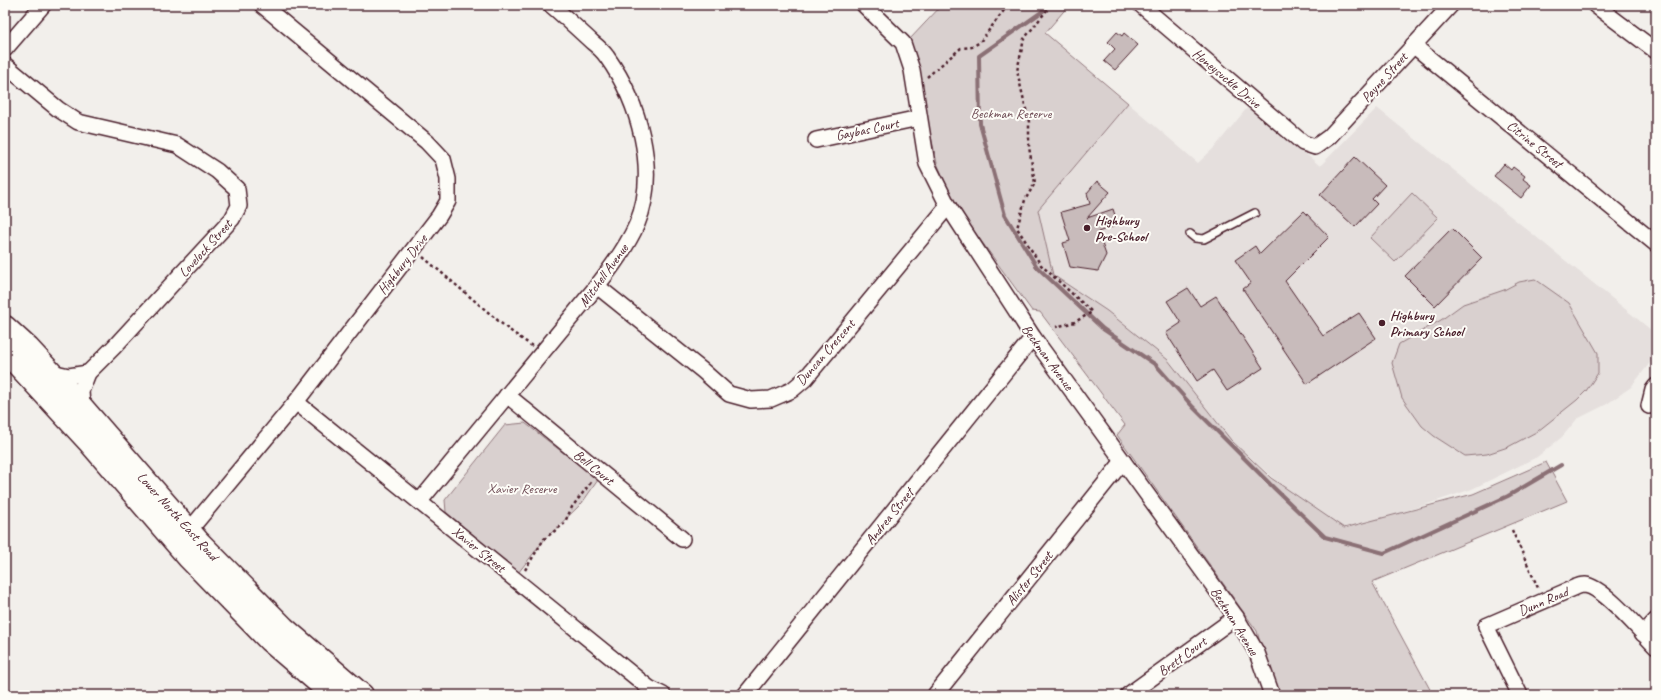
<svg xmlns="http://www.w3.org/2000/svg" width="1661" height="700" viewBox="0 0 1661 700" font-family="Caveat,sans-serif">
  <rect width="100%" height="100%" fill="#f2efeb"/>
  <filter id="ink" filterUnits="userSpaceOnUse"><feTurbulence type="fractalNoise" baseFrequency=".025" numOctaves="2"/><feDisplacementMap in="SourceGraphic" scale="8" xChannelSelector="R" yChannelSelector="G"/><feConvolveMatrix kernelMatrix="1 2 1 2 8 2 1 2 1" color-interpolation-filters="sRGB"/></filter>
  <g filter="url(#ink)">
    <path fill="#e5dfdd" d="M1128 103 1198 163 1215 147 1247 108 1284 135 1320 166 1377 108 1656 334V355L1631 387 1607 404 1577 419 1562 437 1537 457 1472 489 1336 535 1231 440 1168 360 1107 311 1053 275 1038 210Z"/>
    <g fill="#d9d0cf" stroke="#92787d">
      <path d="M942 5H1069L1045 33 1128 103 1038 210 1053 275 1107 311 1168 360 1231 440 1271 478 1344 528 1473 494 1546 462 1567 501 1372 582 1433 695H1273L1257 631 1117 435 1125 425 1040 312 1032 311 955 205 937 163 909 40Z"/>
      <path d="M1412 193 1438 218 1395 262 1370 238Z"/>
      <path d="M1535 279 1569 303 1598 353V373L1586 391 1577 400 1538 431 1508 447 1487 454 1465 456 1434 436 1422 426 1402 398 1392 363 1399 344 1441 320 1463 304 1504 290 1519 282Z"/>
      <path d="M525 423 598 480 582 503 545 539 518 573 446 512 445 500 505 425Z"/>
    </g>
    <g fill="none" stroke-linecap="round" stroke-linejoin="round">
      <path stroke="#8b6f75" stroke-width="4" d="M1045 5 1043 11 979 56 980 124 1005 215 1037 267 1103 329 1156 365 1193 407 1274 488 1325 537 1384 553 1508 496 1561 465"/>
    </g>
    <g fill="#c8bbbb" stroke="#4a1f2b">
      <path d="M1117 32 1122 36 1124 33 1138 45 1115 70 1104 61 1115 49 1108 42Z"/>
      <path d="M1355 157 1385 185 1372 199 1377 204 1355 227 1320 195Z"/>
      <path d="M1504 164 1511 170 1513 167 1525 176 1523 179 1531 185 1521 198 1494 176Z"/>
      <path d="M1097 181 1110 192 1087 218 1113 209 1118 225 1098 232 1106 255 1098 271 1070 267 1063 243 1070 241 1061 212 1090 204 1087 193Z"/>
      <path d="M1304 211 1329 237 1285 281 1323 336 1359 313 1376 338 1307 384 1243 289 1251 283 1235 260 1255 246 1260 254Z"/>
      <path d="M1452 228 1482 258 1435 306 1405 276Z"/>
      <path d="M1188 288 1200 306 1216 296 1263 368 1227 391 1213 370 1197 381 1166 333 1181 323 1167 301Z"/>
    </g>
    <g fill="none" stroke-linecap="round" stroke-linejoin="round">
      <defs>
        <path id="lane" d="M1190 234 1195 238 1204 239 1255 213"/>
        <g id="street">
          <path d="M864 5 903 43 912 70 927 164 948 206 1033 337 1236 617 1257 653 1272 695"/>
          <path d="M1141 5 1303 143 1315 147 1329 137 1451 5"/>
          <path d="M1595 5 1656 51"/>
          <path d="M1413 45 1656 244"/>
          <path d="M5 49 43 5"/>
          <path d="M5 65 58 109 78 122 177 145 217 171 237 189 239 206 232 219 114 347 88 373 81 391 82 406"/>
          <path d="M816 140 919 118"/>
          <path d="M597 286 703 371 729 394 751 400 771 399 792 390 805 379 948 206"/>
          <path d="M51 372 69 376 88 373"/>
          <path d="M507 395 682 539"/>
          <path d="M296 402 649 688 663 695"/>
          <path d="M1649 406 1653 390 1656 386"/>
          <path d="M420 501 597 286C612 267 627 247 637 224 659 171 639 102 607 57 603 51 597 46 592 42 578 29 565 17 551 5"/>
          <path d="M183 538 296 402 439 216 448 201V179L443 159 427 142 262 5"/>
          <path d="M1643 634 1656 620"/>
          <path d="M745 695 1033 337"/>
          <path d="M935 695 1123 461"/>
          <path d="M1128 695 1236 617"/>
          <path d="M1520 695 1486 626 1576 587C1578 586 1583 585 1585 585 1604 587 1641 632 1656 647"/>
        </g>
        <g id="primary">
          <path d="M5 327 28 348 68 391 198 541 284 628 362 695"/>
          <path d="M5 351 90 443 189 558 270 641 333 695"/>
        </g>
      </defs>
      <use href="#lane" stroke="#4a1f2b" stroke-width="10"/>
      <use href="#street" stroke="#4a1f2b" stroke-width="18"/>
      <use href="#primary" stroke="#4a1f2b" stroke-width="25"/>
      <g stroke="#4a1f2b" stroke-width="2.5" stroke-dasharray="3 3" stroke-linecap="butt">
        <path d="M1051 5 1024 39 1017 71 1029 122V147L1035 183 1025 200 1017 228 1041 265 1092 312 1075 322 1056 327"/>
        <path d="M927 77 961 48 972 47 980 42 1008 5"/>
        <path d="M423 257 508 329 532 346"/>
        <path d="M1512 530 1539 590"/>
        <path d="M525 570 544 539 564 524 572 507 592 481"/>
      </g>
      <use href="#lane" stroke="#fdfcf7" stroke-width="7"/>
      <use href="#street" stroke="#fdfcf7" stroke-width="15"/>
      <use href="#primary" stroke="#fdfcf7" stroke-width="22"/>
    </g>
  </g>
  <g fill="#4a1f2b" stroke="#fdfcf7" stroke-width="1.5">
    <circle cx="1087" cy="228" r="4"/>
    <circle cx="1382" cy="323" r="4"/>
  </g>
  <g text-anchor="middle" stroke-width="4" stroke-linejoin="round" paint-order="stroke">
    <g font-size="14" fill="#4a1f2b" stroke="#fdfcf7">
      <text transform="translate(1384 77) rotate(-48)" y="5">Payne Street</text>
      <text transform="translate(1227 78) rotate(40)" y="5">Honeysuckle Drive</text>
      <text transform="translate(867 129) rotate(-12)" y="5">Gaybas Court</text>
      <text transform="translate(1535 144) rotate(39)" y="5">Citrine Street</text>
      <text transform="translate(205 248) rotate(-48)" y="5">Lovelock Street</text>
      <text transform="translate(402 264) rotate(-52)" y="5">Highbury Drive</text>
      <text transform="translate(603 275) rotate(-54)" y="5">Mitchell Avenue</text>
      <text transform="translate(825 352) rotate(-49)" y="5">Duncan Crescent</text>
      <text transform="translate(1048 357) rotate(54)" y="5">Beckman Avenue</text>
      <text transform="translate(594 467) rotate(39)" y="5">Bell Court</text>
      <text transform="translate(178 516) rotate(48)" y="5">Lower North East Road</text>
      <text transform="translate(889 516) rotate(-51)" y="5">Andrea Street</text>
      <text transform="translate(479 549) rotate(39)" y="5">Xavier Street</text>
      <text transform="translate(1029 578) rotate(-51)" y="5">Alister Street</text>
      <text transform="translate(1543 601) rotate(-23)" y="5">Dunn Road</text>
      <text transform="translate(1235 621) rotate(58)" y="5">Beckman Avenue</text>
      <text transform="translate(1182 656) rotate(-36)" y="5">Brett Court</text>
    </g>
    <g font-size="14" fill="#6e4b54" stroke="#fdfcf7">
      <text x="1011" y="118">Beckman Reserve</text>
      <text x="522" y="493">Xavier Reserve</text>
    </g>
    <g font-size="14" font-weight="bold" fill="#4a1f2b" stroke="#fdfcf7" text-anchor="start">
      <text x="1095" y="225">Highbury<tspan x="1095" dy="16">Pre-School</tspan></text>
      <text x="1390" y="320">Highbury<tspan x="1390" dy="16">Primary School</tspan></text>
    </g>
  </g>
  <rect width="1661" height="700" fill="none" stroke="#fdfcf7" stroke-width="20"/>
  <rect x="10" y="10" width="1641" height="680" fill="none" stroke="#4a1f2b" stroke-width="1.5" filter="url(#ink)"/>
</svg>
